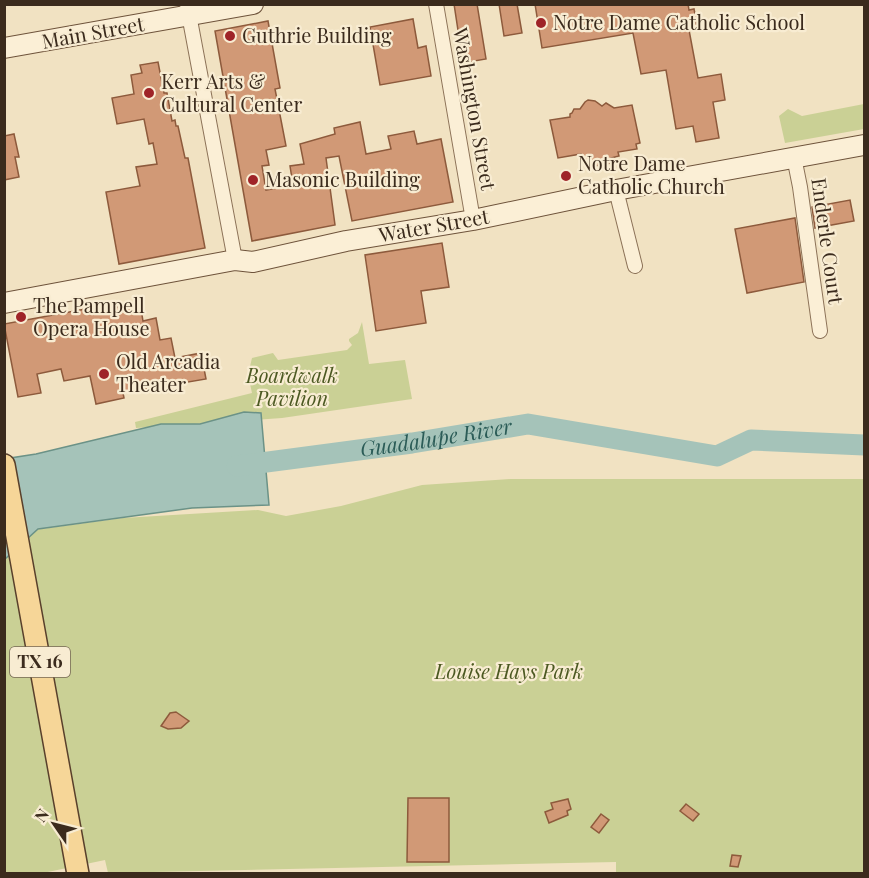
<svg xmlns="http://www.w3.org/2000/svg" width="869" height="878" viewBox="0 0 869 878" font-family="'Playfair Display',serif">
  <rect width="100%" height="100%" fill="#f1e2c2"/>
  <g fill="#cad095">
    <path d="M864 104V129L785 143 779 116 788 109 802 116Z"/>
    <path d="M362 322 369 364 405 360 412 399 282 418 136 428 135 422 252 393 248 375 252 358 273 353 278 360 347 350 352 345 349 341V339L358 333Z"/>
    <path d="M510 479H864V873L616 874V862L108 873 105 860 43 873H5L4 534 123 518 258 510 286 516 341 506 422 485Z"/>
  </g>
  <path fill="#a5c3b9" stroke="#6b9287" stroke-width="1.5" d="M244 412 261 413 269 505 192 508 38 529 5 559 4 459 36 454 161 424H200Z"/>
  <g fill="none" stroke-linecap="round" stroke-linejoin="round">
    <path stroke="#a5c3b9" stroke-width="21" id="s1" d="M237 466 412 443 528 424 717 456 751 440 864 445"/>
  </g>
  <g fill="#d19976" stroke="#8d5a3c" stroke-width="1.5">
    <path d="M454 4H477L486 59 463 63Z"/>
    <path d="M499 4H517L522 33 504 36Z"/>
    <path d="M535 4H688L689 10 694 9 695 14 700 13 701 22 696 23 698 28 689 30 698 78 721 74 725 100 713 102 719 138 696 142 693 126 676 129 666 70 641 74 633 33 542 48Z"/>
    <path d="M413 19 418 48 426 46 431 76 380 85 370 27Z"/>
    <path d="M268 21 280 88 275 89 286 146 266 150 269 165 262 166 266 190 293 185 290 166 304 164 300 144 335 134 334 128 360 122 366 154 391 149 388 136 414 131 417 144 441 139 453 202 352 221 339 156 326 158 335 225 252 241 215 31Z"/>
    <path d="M158 62 164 93H167L172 121 175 120 176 126H178L185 158H188L205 248 119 264 106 192 140 186 136 167 157 164 153 143 149 144 144 119 117 124 112 98 134 94 131 75 142 73 140 65Z"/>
    <path d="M588 100 595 101 602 106 606 103 614 108 632 105 640 143 636 144 637 149 618 152 619 156 611 158 612 163 590 167 589 161 582 163 581 154 558 158 550 120 570 117V114L572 113 574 109H580L585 102Z"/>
    <path d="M14 134 19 157H15L19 177 4 180V136Z"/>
    <path d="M850 200 854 221 815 228 812 207Z"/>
    <path d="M795 218 804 282 747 293 735 229Z"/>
    <path d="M442 243 449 287 421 291 426 323 376 331 365 255Z"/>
    <path d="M140 303 143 321 156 318 160 340 171 338 175 358 201 353 206 379 123 393 124 398 96 404 90 376 64 381 61 369 37 374 41 393 18 397 4 324 113 304V308Z"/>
    <path d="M176 712 189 721 181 728 168 729 161 726 170 713Z"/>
    <path d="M408 798H449V862H407Z"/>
    <path d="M568 799 571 809 567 811 568 815 549 823 545 812 553 809 551 803Z"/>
    <path d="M686 804 699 814 693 821 680 811Z"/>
    <path d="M601 814 609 820 599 833 591 827Z"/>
    <path d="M732 855 741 856 738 867 730 866Z"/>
  </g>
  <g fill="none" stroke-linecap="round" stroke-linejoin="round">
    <defs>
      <g id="street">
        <path d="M187 4 235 260"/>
        <path d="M436 4 473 220"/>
        <path d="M794 157 800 187 820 331"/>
        <path d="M616 190 635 266"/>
      </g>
      <g id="secondary">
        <path d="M4 48 253 4"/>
        <path d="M4 303 235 260 253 262 346 241 473 220 616 190 864 145"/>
      </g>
      <path id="primary" d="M4 465 78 874"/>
    </defs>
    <use href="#street" stroke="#8c7258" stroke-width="16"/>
    <use href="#secondary" stroke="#6e533b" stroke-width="22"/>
    <use href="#primary" stroke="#59402c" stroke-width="24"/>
    <use href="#street" stroke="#fbefd6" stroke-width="14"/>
    <use href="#secondary" stroke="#fbefd6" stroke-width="20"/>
    <use href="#primary" stroke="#f6d698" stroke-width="21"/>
  </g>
  <g fill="#9f2428" stroke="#f8ecd2" stroke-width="2">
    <circle cx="541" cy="23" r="6"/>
    <circle cx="230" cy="36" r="6"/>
    <circle cx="149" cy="93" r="6"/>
    <circle cx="566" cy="176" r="6"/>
    <circle cx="253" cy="180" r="6"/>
    <circle cx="21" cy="317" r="6"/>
    <circle cx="104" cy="374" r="6"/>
  </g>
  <g text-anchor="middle" stroke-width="4.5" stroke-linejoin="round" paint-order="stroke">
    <rect fill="#f8ecd2" stroke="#746553" stroke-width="1.5" x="10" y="647" width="60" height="30" rx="4.5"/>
    <g font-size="18" font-weight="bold" fill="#3b2b1d">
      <text x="40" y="668">TX 16</text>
    </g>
    <g font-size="20" fill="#3b2b1d" stroke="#f8ecd2" text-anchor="start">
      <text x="553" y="30">Notre Dame Catholic School</text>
      <text x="242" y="43">Guthrie Building</text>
      <text x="161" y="89">Kerr Arts &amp;<tspan x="161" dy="23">Cultural Center</tspan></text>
      <text x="578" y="171">Notre Dame<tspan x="578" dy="23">Catholic Church</tspan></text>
      <text x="265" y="187">Masonic Building</text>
      <text x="33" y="313">The Pampell<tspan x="33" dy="23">Opera House</tspan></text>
      <text x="116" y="369">Old Arcadia<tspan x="116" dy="23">Theater</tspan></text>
    </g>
    <g font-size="20" fill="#3b2b1d" stroke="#f8ecd2">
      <text transform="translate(93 33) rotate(-10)" y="7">Main Street</text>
      <text transform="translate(474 109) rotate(80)" y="7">Washington Street</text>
      <text transform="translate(434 226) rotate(-10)" y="7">Water Street</text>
      <text transform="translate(827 241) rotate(82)" y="7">Enderle Court</text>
    </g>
    <g font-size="20" font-style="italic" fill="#4c5922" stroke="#f8ecd2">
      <text x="292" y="383">Boardwalk<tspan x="292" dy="23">Pavilion</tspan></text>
      <text x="509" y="679">Louise Hays Park</text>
    </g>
    <g font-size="21" font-style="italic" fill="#2b5c57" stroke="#f8ecd2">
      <text dy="7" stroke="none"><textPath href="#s1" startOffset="201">Guadalupe River</textPath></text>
    </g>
  </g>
  <rect width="869" height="878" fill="none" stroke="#3b2b1d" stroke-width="12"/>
  <g transform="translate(54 824) rotate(305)" stroke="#f8ecd2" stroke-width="4.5" paint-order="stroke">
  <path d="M0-4.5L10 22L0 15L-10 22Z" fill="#3b2b1d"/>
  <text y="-9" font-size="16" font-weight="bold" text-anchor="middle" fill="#3b2b1d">N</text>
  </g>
</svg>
